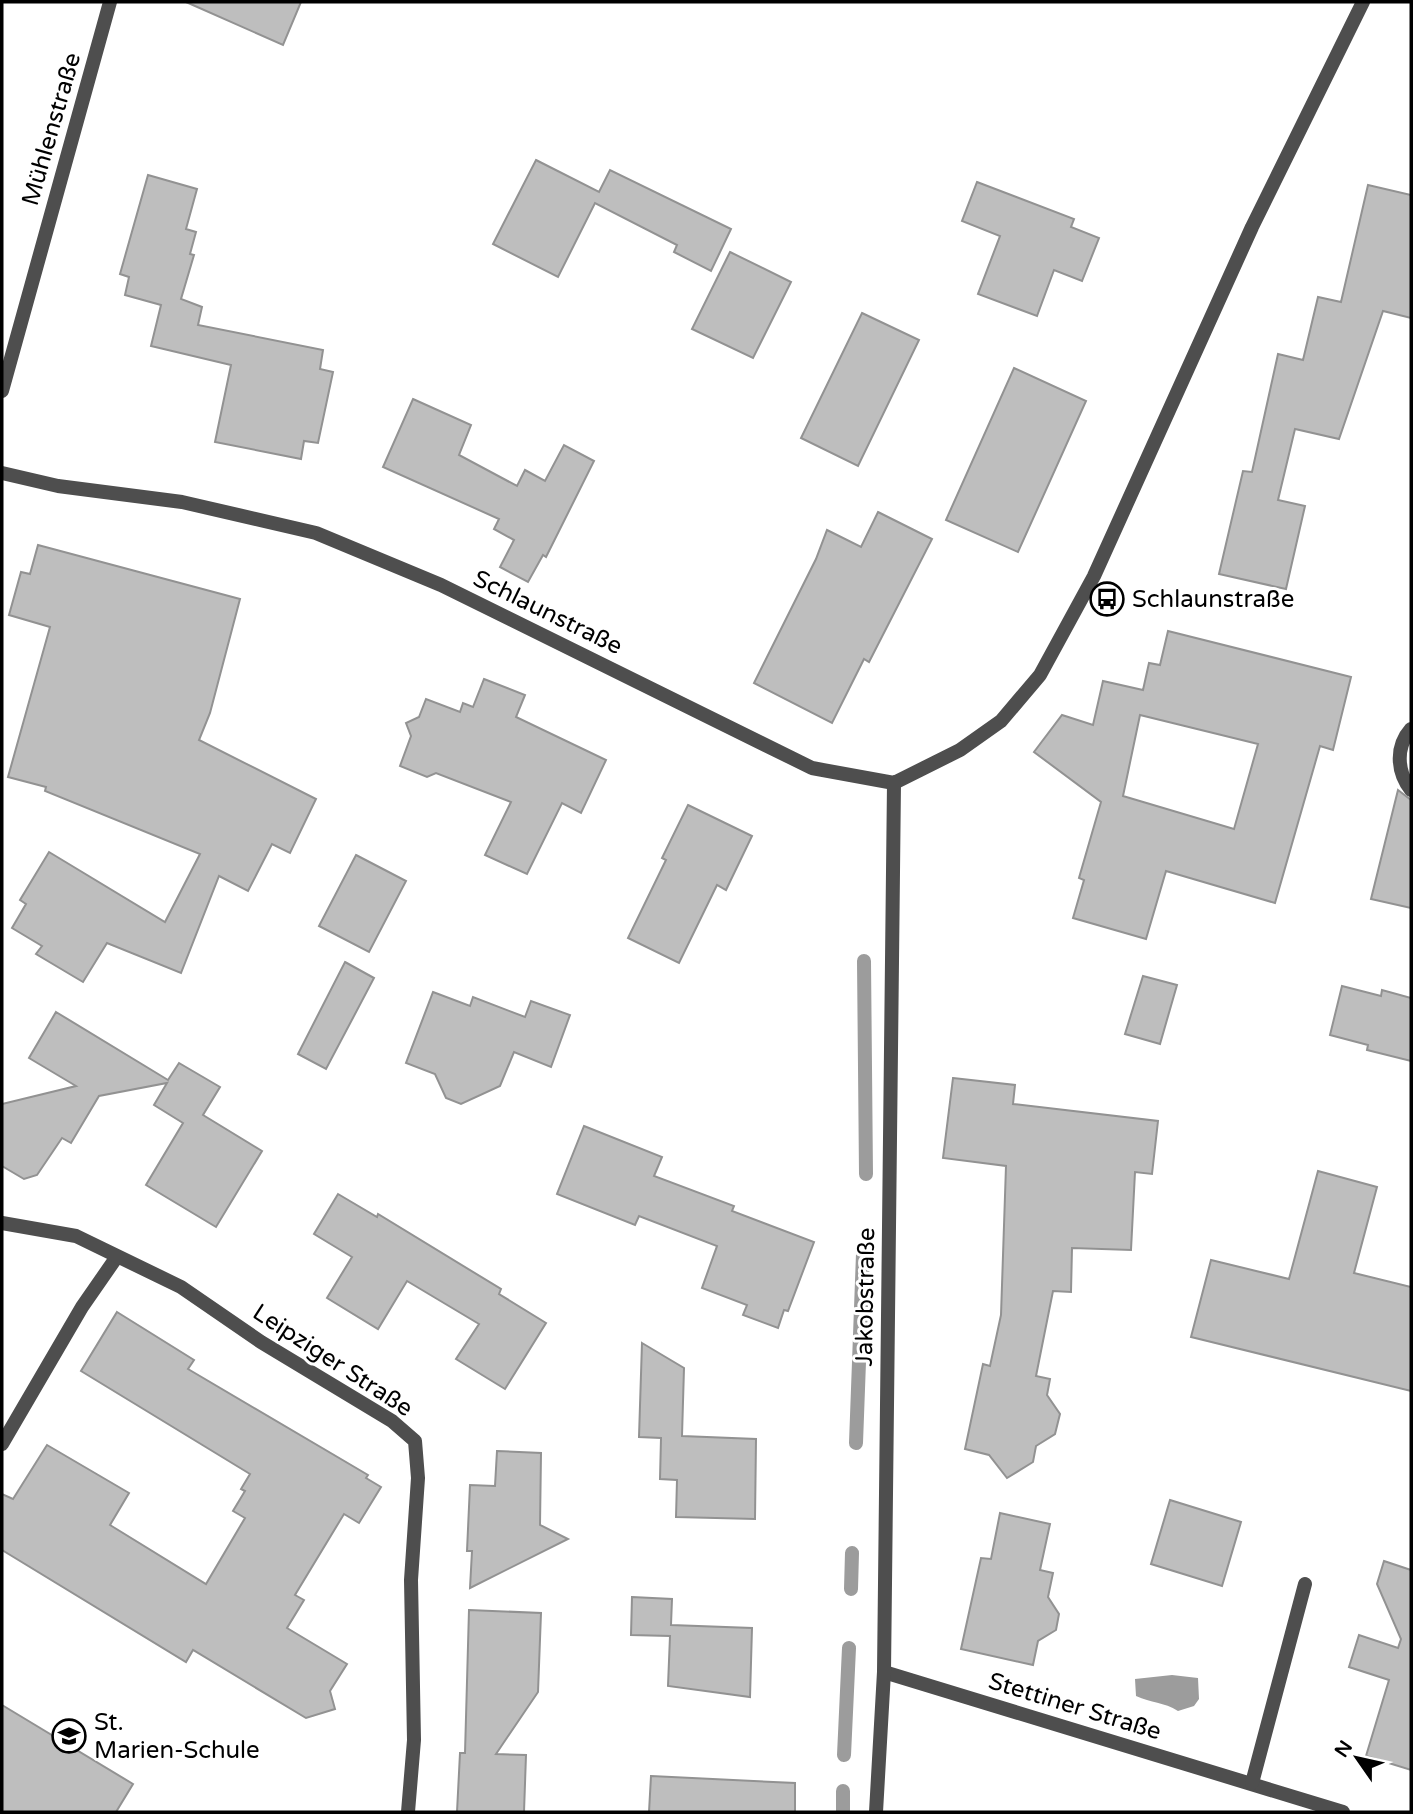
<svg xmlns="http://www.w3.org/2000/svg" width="1413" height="1814" viewBox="0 0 1413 1814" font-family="'Varela Round',sans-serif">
  <rect width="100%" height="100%" fill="#fff"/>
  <path fill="#9c9c9c" d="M1172 1675 1198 1678 1199 1699 1194 1706 1178 1711C1164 1702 1151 1703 1136 1696L1135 1679Z"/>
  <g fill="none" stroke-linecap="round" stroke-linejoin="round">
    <g stroke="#9c9c9c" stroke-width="14">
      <path d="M864 961 866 1174"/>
      <path d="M856 1443 863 1254"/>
      <path d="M851 1589 852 1553"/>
      <path d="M844 1755 849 1648"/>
      <path d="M843 1812V1791"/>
    </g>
  </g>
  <g fill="#bebebe" stroke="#929292" stroke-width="2" fill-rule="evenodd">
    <path d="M186 2H301L283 45Z"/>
    <path d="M536 160 599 192 610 170 731 229 711 271 674 252 677 245 595 203 558 277 493 244Z"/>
    <path d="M148 175 197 189 186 229 196 232 190 254 194 255 181 299 202 307 198 325 323 350 320 369 333 372 318 443 304 441 301 459 215 442 231 365 151 346 161 305 125 295 129 277 120 274Z"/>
    <path d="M977 182 1074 219 1071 227 1099 238 1082 281 1054 270 1037 316 978 294 1000 236 962 221Z"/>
    <path d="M1368 185 1411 195V318L1383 311 1339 439 1295 429 1278 500 1305 506 1286 589 1219 574 1243 471 1252 472 1278 354 1303 360 1318 297 1341 302Z"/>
    <path d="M730 252 791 282 753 358 692 329Z"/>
    <path d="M862 313 919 340 858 466 801 438Z"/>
    <path d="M1014 368 1086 401 1018 552 946 520Z"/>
    <path d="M413 399 471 425 459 455 517 486 525 470 545 481 564 445 594 461 546 557 543 555 528 582 500 567 514 540 494 529 499 519 383 467Z"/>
    <path d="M878 512 932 539 869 662 864 659 832 723 754 683 816 559 827 530 861 547Z"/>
    <path d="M38 545 240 599 210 713 199 740 316 799 290 853 272 844 248 891 219 876 181 973 107 943 83 982 36 954 42 946 12 928 26 904 20 900 49 852 165 922 200 854 45 791 46 787 8 777 50 627 9 615 21 572 30 574Z"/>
    <path d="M1168 631 1351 677 1333 750 1320 746 1275 903 1166 871 1146 939 1073 918 1084 880 1079 878 1101 802 1034 752 1062 715 1093 725 1103 681 1143 690 1149 663 1160 665ZM1140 715 1258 744 1234 829 1123 796Z"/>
    <path d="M484 679 525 695 516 717 606 760 581 813 562 803 527 874 485 855 511 802 436 773 427 777 400 766 411 736 406 723 419 717 426 699 460 712 463 703 473 707Z"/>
    <path d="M1398 790 1411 800V908L1371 899Z"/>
    <path d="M688 805 752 836 726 890 717 885 679 963 628 938 666 860 662 858Z"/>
    <path d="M356 855 406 881 369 952 319 926Z"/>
    <path d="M345 962 374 978 326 1069 298 1054Z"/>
    <path d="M1143 976 1177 985 1160 1044 1125 1034Z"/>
    <path d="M1342 986 1381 996 1382 990 1411 998V1061L1367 1050 1368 1045 1330 1035Z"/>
    <path d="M433 992 470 1006 473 997 525 1017 531 1001 570 1015 551 1067 514 1052 500 1086 461 1104 446 1098 435 1074 406 1063Z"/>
    <path d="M56 1012 168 1080 179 1063 220 1087 203 1115 262 1151 216 1227 146 1185 183 1123 154 1105 167 1083 99 1096 71 1143 62 1138 37 1175 24 1179 2 1166V1104L76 1086 29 1058Z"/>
    <path d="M953 1078 1015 1085 1013 1104 1158 1121 1152 1174 1135 1172 1131 1250 1072 1248 1071 1292 1053 1291 1036 1376 1050 1379 1047 1395 1060 1414 1055 1434 1036 1446 1033 1462 1007 1478 989 1455 965 1449 983 1364 990 1366 1001 1315 1006 1166 943 1158Z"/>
    <path d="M584 1126 662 1157 654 1176 734 1206 732 1211 814 1242 788 1311 784 1310 778 1328 743 1315 747 1305 702 1288 717 1246 639 1216 635 1225 557 1194Z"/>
    <path d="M1318 1171 1377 1187 1354 1273 1411 1287V1391L1191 1337 1211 1260 1289 1279Z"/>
    <path d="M338 1194 377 1217 378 1214 501 1289 499 1294 546 1323 505 1389 456 1359 479 1324 407 1281 378 1329 327 1298 352 1257 314 1234Z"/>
    <path d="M117 1312 194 1360 188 1369 368 1475 366 1478 381 1487 359 1523 344 1514 295 1595 304 1600 287 1628 347 1664 330 1691 335 1709 306 1718 193 1650 186 1662 2 1550V1494L13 1499 47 1445 129 1493 110 1525 206 1584 245 1518 233 1511 245 1491 241 1489 250 1474 81 1371Z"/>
    <path d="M642 1343 684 1368 682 1436 756 1439 755 1519 676 1517 677 1480 660 1479 661 1438 639 1437Z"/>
    <path d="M497 1451 541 1453 540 1525 568 1539 470 1588 472 1551H467L470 1485 495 1486Z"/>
    <path d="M1170 1500 1241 1522 1222 1586 1151 1564Z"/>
    <path d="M1000 1513 1050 1524 1040 1570 1053 1573 1048 1597 1059 1614 1056 1630 1038 1641 1033 1665 961 1649 981 1558 991 1559Z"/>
    <path d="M1384 1561 1411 1570V1770L1366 1756 1389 1680 1349 1667 1359 1635 1398 1648 1401 1639 1377 1584Z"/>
    <path d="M632 1597 672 1599 671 1625 752 1628 750 1697 668 1686 670 1636 631 1635Z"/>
    <path d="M469 1610 541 1613 538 1692 496 1754 526 1755 524 1812H457L460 1753H465Z"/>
    <path d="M2 1705 133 1784 116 1812H2Z"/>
    <path d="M651 1776 795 1783V1812H649Z"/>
  </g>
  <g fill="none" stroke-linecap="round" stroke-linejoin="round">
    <path stroke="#4e4e4e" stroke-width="14" d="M2 1444 82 1307 116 1258"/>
    <g stroke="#4e4e4e" stroke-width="14">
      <path d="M2 391 110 2"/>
      <path d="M2 473 58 486 182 502 316 533 441 585 812 768 894 783 960 750 1001 721 1040 675 1094 576 1252 227 1363 2"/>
      <path d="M1411 729C1395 747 1397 772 1411 790"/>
      <path d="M2 1223 76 1236 181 1287 261 1342 392 1421 415 1441 418 1478 411 1580 414 1740 408 1812"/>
      <path d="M884 1672 1343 1812"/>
      <path d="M1252 1783 1305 1584"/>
      <path d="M876 1812 884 1672 894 783"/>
    </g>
  </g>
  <defs>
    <symbol id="bus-ring" viewBox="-11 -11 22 22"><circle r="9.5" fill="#fff" stroke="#000" stroke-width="1.5"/><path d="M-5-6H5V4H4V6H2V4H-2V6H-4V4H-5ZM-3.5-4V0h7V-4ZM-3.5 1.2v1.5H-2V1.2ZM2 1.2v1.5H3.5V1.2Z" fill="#000"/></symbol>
    <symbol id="school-ring" viewBox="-11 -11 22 22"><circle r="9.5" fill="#fff" stroke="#000" stroke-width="1.5"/><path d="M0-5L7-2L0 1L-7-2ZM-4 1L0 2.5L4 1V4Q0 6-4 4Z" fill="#000"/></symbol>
  </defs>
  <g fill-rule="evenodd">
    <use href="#bus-ring" x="1088" y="580" width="38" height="38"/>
    <use href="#school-ring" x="50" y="1717" width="38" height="38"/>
  </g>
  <g text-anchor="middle" stroke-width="6" stroke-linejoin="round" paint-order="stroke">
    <g font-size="24" fill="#000" stroke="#fff">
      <text transform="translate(51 129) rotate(-74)" y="8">Mühlenstraße</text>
      <text transform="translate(548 612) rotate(26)" y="8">Schlaunstraße</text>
      <text transform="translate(865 1297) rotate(-89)" y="8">Jakobstraße</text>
      <text transform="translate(333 1360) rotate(33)" y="8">Leipziger Straße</text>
      <text transform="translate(1075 1706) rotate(17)" y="8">Stettiner Straße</text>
    </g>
    <g font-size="24" fill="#000" stroke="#fff" text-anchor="start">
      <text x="1132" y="607">Schlaunstraße</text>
      <text x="94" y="1730">St.<tspan x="94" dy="28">Marien-Schule</tspan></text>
    </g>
  </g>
  <rect width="1413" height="1814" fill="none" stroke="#000000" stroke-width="7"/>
  <g transform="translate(1357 1758) rotate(304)" stroke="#ffffff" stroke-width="5" paint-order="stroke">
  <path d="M0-5L12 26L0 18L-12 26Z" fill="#000000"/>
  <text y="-10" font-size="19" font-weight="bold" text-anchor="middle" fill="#000000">N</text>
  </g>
</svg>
